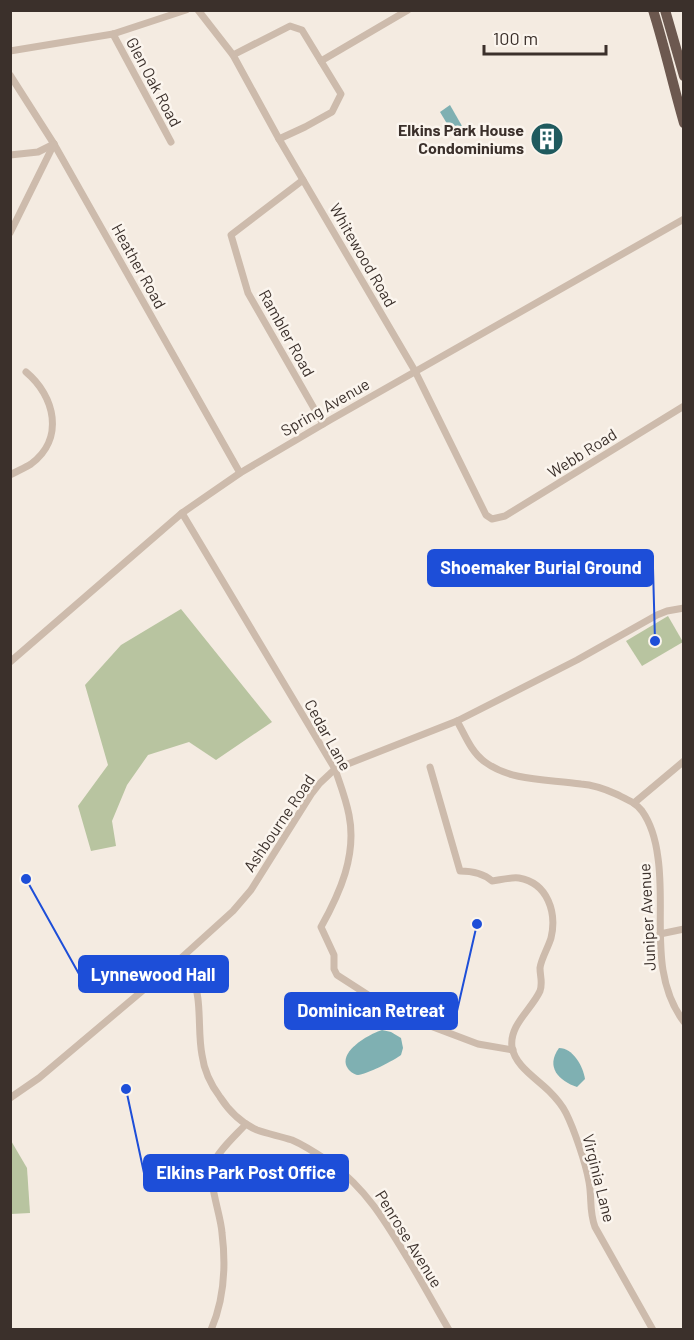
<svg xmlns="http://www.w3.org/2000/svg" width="694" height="1340" viewBox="0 0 694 1340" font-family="Barlow,sans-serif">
  <rect width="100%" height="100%" fill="#f4ebe1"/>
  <g fill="#b8c4a0">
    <path d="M181 609 272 722 216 760 189 742 148 755 127 785 112 821 116 846 91 851 78 806 108 765 85 685 121 645Z"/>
    <path d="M668 616 683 642 642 666 626 641Z"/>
    <path d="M10 1139 27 1168 30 1213 11 1214Z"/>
  </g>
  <g fill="#7fb0b2">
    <path d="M450 105 462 126 452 132 440 112Z"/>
    <path d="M382 1030 391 1032 401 1038 403 1048 401 1055C395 1060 365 1075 358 1075 356 1075 352 1073 350 1071 333 1054 369 1034 382 1030Z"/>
    <path d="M559 1048C573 1048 583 1066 585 1079L577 1087C559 1081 545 1067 559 1048Z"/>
  </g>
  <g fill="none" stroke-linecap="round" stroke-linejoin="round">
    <g stroke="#cdbbac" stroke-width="7">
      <path d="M198 10 233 55 279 139 415 371 486 515 492 519 505 516 684 406"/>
      <path d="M113 34 171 142"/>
      <path d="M10 51 113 34 186 10"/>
      <path d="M233 55 290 26 302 30 341 94 332 112 305 127 279 139"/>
      <path d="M321 61 408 10"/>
      <path d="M10 75 54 144 240 473"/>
      <path d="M10 155 38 152 54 144"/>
      <path d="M303 180 231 235 248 293 323 424"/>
      <path d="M10 233 54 144"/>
      <path d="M10 475C17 471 25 468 31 464 65 439 55 396 26 372"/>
      <path d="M182 513 335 769C340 784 346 799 349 815 357 855 340 893 321 927L334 955V969L337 975 396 1013 478 1044 513 1050"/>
      <path d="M10 662 182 513 240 473 330 420 684 219"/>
      <path d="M457 721C465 735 471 752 485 762 512 782 550 779 581 784 594 785 605 789 616 794 626 799 635 802 642 811 652 825 656 842 658 858 666 913 648 974 684 1022"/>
      <path d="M430 767 460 871C472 871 483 873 492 881 500 880 510 877 519 878 548 883 557 913 551 938 548 948 541 959 540 968 540 977 543 982 540 991 532 1009 509 1025 512 1047 515 1066 536 1078 549 1091 556 1098 562 1105 566 1113 574 1129 586 1164 589 1182 592 1198 589 1211 595 1227L653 1330"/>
      <path d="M634 803 684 761"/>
      <path d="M660 934 684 929"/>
      <path d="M180 959C184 964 189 968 191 974 203 998 197 1029 202 1055 204 1070 211 1085 220 1097 229 1111 241 1123 257 1130 268 1134 280 1136 292 1140 306 1146 319 1155 331 1163 367 1190 385 1221 408 1259 422 1282 435 1306 449 1330"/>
      <path d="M10 1098 39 1078 180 959 233 911 251 890 312 793 319 784 335 769 457 721 577 660 657 615 667 611 684 608"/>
      <path d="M211 1330C224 1300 226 1265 222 1233 221 1215 207 1180 213 1164 218 1151 236 1135 246 1124"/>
    </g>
    <g stroke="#6c584f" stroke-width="10">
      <path d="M653 10C665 48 673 85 684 123"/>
      <path d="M665 10 684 76"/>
    </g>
  </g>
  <defs>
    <symbol id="building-disc" viewBox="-11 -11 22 22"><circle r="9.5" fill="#1f5a5e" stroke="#fbf5ee"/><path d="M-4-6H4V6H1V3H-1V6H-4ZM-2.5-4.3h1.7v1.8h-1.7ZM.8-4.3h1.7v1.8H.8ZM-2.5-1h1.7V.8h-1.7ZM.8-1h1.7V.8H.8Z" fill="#fff"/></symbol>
  </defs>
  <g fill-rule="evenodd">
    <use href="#building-disc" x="528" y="120" width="38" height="38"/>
  </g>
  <g text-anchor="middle" stroke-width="5" stroke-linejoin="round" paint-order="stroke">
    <g font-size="16" fill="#3b302b" stroke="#fbf5ee">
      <text transform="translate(154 82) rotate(62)" y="6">Glen Oak Road</text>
      <text transform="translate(363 255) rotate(60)" y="6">Whitewood Road</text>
      <text transform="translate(139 266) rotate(61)" y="6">Heather Road</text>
      <text transform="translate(287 333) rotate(61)" y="6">Rambler Road</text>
      <text transform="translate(325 407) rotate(-30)" y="6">Spring Avenue</text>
      <text transform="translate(582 453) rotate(-32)" y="6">Webb Road</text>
      <text transform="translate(328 735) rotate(61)" y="6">Cedar Lane</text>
      <text transform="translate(279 823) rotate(-56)" y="6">Ashbourne Road</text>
      <text transform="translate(647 917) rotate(-93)" y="6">Juniper Avenue</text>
      <text transform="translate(599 1178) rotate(76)" y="6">Virginia Lane</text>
      <text transform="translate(409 1239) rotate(58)" y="6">Penrose Avenue</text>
    </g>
    <g font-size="16" font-weight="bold" fill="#3b302b" stroke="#fbf5ee" text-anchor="end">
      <text x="524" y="136">Elkins Park House<tspan x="524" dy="18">Condominiums</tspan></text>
    </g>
  </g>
  <path fill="none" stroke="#1d4ed8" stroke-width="2" d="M655 641L653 568M26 879L79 974M477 924L457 1011M126 1089L144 1173"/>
  <g fill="#1d4ed8" stroke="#fbf5ee" stroke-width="2">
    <circle cx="655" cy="641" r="6"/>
    <circle cx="26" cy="879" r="6"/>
    <circle cx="477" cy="924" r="6"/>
    <circle cx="126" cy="1089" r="6"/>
  </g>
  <g fill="#1d4ed8" stroke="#1d4ed8" stroke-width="2">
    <rect x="428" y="550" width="225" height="36" rx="6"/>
    <rect x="79" y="956" width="149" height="36" rx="6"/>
    <rect x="285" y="993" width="172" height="36" rx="6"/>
    <rect x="144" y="1155" width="204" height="36" rx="6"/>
  </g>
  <g font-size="18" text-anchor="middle" font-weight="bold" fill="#fff">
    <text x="541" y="574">Shoemaker Burial Ground</text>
    <text x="153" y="981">Lynnewood Hall</text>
    <text x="371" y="1017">Dominican Retreat</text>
    <text x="246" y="1179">Elkins Park Post Office</text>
  </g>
  <rect width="694" height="1340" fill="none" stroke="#3b302b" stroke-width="24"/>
  <path d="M484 45v9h122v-9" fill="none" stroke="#3b302b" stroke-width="3"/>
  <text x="493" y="45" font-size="18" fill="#3b302b" stroke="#fbf5ee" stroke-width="4.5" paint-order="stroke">100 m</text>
</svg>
